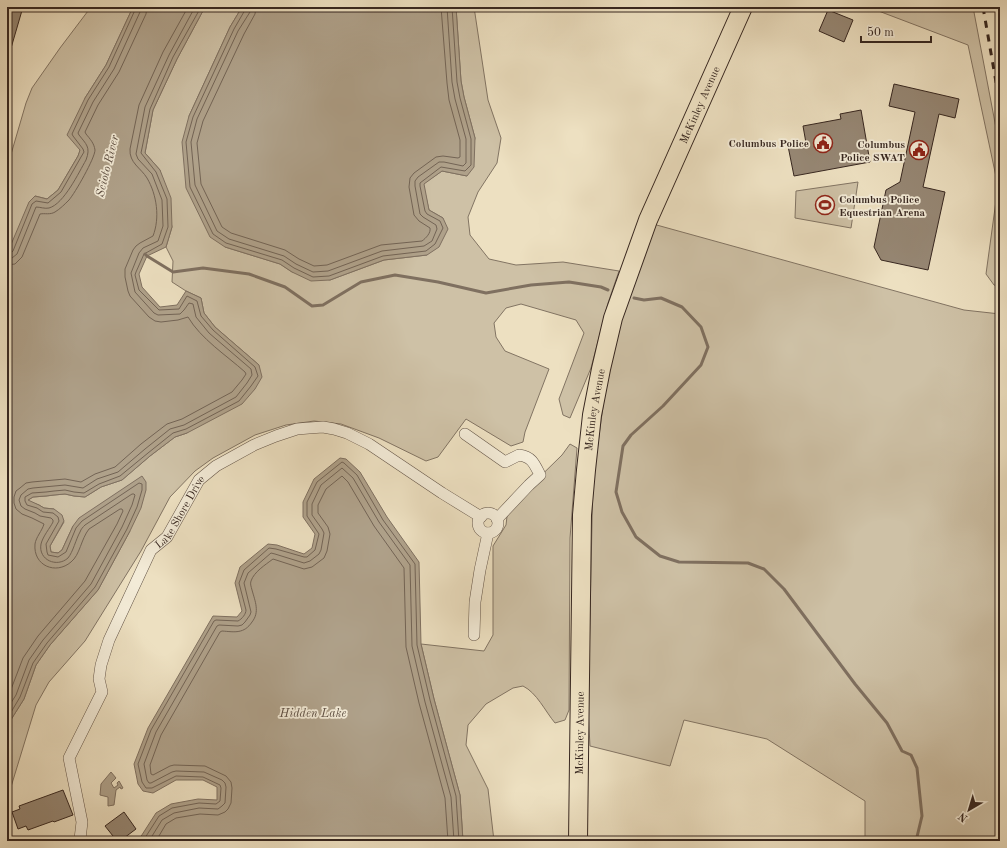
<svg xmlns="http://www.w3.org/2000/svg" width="1007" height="848" viewBox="0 0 1007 848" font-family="'Old Standard TT',serif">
  <rect width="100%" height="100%" fill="#ede0c1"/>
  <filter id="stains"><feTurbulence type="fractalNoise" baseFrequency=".005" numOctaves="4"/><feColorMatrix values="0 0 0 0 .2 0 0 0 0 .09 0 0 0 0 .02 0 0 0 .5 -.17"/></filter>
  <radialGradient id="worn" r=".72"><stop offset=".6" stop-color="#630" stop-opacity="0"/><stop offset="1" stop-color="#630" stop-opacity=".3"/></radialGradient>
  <g fill="#cec1a6" stroke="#827463">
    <path d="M91 7H133L106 65 85 98 80 151 78 156 58 190 47 199 35 196 7 254V168L26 103 32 88 60 48Z"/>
    <path d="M205 7H242L230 27 189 116 225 247 280 264 292 272 330 280 384 260 427 255 443 218 429 210 423 184 442 171 467 176 475 138 464 97 461 81 456 7H474L488 100 501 138 497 163 478 192 468 217 470 235 489 259 516 265 563 262 619 271 608 303 591 368 570 418 563 415 559 399 584 333 576 320 521 304 506 308 494 323 496 337 505 351 549 369 525 432 523 442 511 446 466 419 438 457 426 461 379 438 341 424 314 421 286 425 255 435 213 458 195 471 170 497 141 551 85 641 49 682 36 705 7 800V726L24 699 36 665 50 645 98 590 130 531 73 526 62 550 58 553 51 552 50 546 64 522 54 509 44 508 39 505 27 501 33 497 46 496 54 495 65 494 74 496 85 497 101 487 122 480 150 456 175 437 187 433 259 365 215 327 204 313 201 298 186 291 172 282 173 261 166 247 172 227 160 170 145 153 153 110 177 59Z"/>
    <path d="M868 7H973L1000 149V287L994 285 986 274 998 186 968 45Z"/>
    <path d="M858 182 851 228 795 218 796 191Z"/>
    <path d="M653 224 964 310 1000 314V841H865V801L767 739 684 720 670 766 590 746 588 708 593 479 606 385 620 320Z"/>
    <path d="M570 444 577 448 570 538 569 710 565 720 555 723C545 711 537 693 523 686L513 688 486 704 468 725 466 745 488 789 494 841H463L460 795 434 699 421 644 484 651 493 635V546L506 525 508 508 562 455Z"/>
  </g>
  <g fill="#afa18a" stroke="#7f7060">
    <path d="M133 7H205L177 59 153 110 145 153 160 170 171 198 172 227 166 247 147 256 139 274 142 287 160 307 177 305 186 291 201 298 204 313 215 327 259 365 262 377 255 389 242 404 187 433 175 437 150 456 122 480 101 487 85 497 74 496 65 494 54 495 46 496 33 497 28 500 39 505 44 508 54 509 62 515 64 521 50 546 51 552 58 553 62 550 73 526 79 518 142 476 146 482V490L141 508 130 531 98 590 50 645 36 665 24 699 7 726V254L29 202 35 196 47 199 58 190 78 156 80 150 67 135 85 98 106 65Z"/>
    <path d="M242 7H456L461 81 464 97 475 138 474 167 467 176 442 171 424 184 429 210 443 218 448 229 439 247 427 255 384 260 330 280 311 281 292 272 280 264 225 247 210 237 186 188 182 142 189 116 230 27Z"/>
    <path d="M340 458 346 459 360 472 387 517 419 562 421 644 434 699 460 795 463 841H138L156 813 171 804 198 799 217 800V787L203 780H176L153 793 143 791 138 784 134 764 148 728 213 616 237 617 242 611 235 583 240 567 268 544 277 545 304 554 312 548 315 534 303 517V502L314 479Z"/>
    <path d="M111 772 116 778 111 783 114 788 118 785 117 783 119 781 123 788 121 789 120 787 116 790 114 805 108 806V797L100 795 101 784Z"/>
  </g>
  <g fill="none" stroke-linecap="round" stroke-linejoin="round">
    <g stroke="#736455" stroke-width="1">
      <path d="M245 7V10L234 29 193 117 186 142 190 187 213 234 226 243 282 260 294 268 313 277 329 276 383 256 426 251 435 244 443 228 440 221 427 214 425 211 420 186V183L441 167 465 171 471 165V139L460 98 457 82 452 7"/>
      <path d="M250 7V12L238 31 197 119 191 142 195 185 217 231 229 239 284 256 296 264 313 272 328 271 382 251 424 246 432 241 437 229 436 225 423 217 420 214 415 186V181L418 177 439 162H444L463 166 466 163V139L455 99 452 82 447 7"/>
      <path d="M256 7 255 14 244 34 203 121 197 143 201 184 222 227 231 233 285 250 299 259 314 266 327 265 381 245 422 241C426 238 431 233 430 228L419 221 414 215 409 187 410 178 414 173 436 157 443 156 458 158 460 157V140L449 100 447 83 441 7"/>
      <path d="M7 254H10L13 251 32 204 36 201 48 203 61 192 81 157 84 152 83 149 73 136 72 134 88 100 109 67 135 10 136 7"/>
      <path d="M7 259 12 258 17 254 36 207C40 207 45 209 49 208 64 204 79 172 86 160 91 147 86 144 79 135L78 133 93 102 114 69 140 12 141 7"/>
      <path d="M7 265 15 264 22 257 40 214C45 213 50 215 55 212 60 209 65 204 69 200 75 193 95 158 95 150 94 143 90 139 86 134L85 132 98 105 119 72 146 14 147 7"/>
      <path d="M7 698 10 692 23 658 38 636 85 581 117 524 123 511 122 509H120L89 529C81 539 80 555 71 562 56 575 33 566 35 544 36 537 42 531 44 524L32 518 22 514 16 509 14 503V497L16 491 20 488 26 483 32 482 65 479 81 482 95 474 115 467 141 444 167 424 182 419 232 392 242 380 246 374 245 372C226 355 201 339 188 317L178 320 161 322 155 321 149 317 130 296 128 291 125 277V269L133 250 136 246 140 243 153 236C160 218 157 195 147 178 141 168 129 163 130 149L139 105 163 52 188 7"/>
      <path d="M7 709 16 695 29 660 43 640 91 584 122 527 132 505 135 495 134 494H132L85 525C83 527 81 529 80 532 76 539 73 552 68 558 57 568 38 560 41 544 43 536 50 528 53 522V520L51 518 40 516 35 513 25 509 21 506 19 500 21 495 28 489 33 488 65 485 83 488 97 479 118 472 145 449 170 429 184 425 236 397 247 383 252 375 251 369 209 333 196 317 193 304 189 303 184 310 180 314 158 315 154 313 135 292 131 273 139 253 143 248 158 241 163 226 162 200 152 174 138 159 136 154 145 107 169 55 195 7"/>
      <path d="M7 719 20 697 33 663 47 643 95 587 127 529 137 507 142 490V484L139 483 82 521 76 528 66 552 58 557 48 555 47 552 46 544 59 521 58 517 53 513 43 512 37 508 27 505 25 501V497L32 493 46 492 54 491 65 490 74 492 84 493 99 484 120 476 148 453 173 433 186 429 239 401 251 386 258 376 255 367 213 330 201 316 197 301 187 296 179 309 159 310 139 290 135 275 136 272 144 254 162 244 168 227 167 199 156 172 141 153 150 109 173 57 201 7"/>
      <path d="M143 841 159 816 172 808 199 803 216 804 220 801 221 788 220 785 203 777 176 776 152 788H146L142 782 138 764 151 730 214 621 216 620 238 621C242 619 246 614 246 610L239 583 244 570 269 548 276 549 304 557H307L315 550 319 534 307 516V502L317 482 342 462 344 463 357 475 383 520 415 564 417 645 430 700 456 796 459 841"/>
      <path d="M149 841 162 820 174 813 199 808 218 809 222 806 225 803 226 787 225 783 222 780 204 772 176 771 172 772 151 783H149L147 780 144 764 156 732 217 626 219 625 238 626 242 625 245 622 250 615 251 612 244 583 248 573 271 553 275 554 304 563 310 561 319 554 321 550 324 533 322 529 312 515V504L321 485 342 468 353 478 379 522 410 565 412 646 425 702 451 797 454 841"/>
      <path d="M156 841 166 824 176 818 200 814 218 815 225 812 228 809 231 803 232 788 231 782 226 776 205 766 174 765 170 766 153 775 151 774 150 765 161 735 220 632 222 631C235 632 244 634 252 622 260 612 255 601 252 590 251 586 250 584 251 581 254 572 265 565 273 559L304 569 312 567 324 558 327 551 330 534 328 527 318 513V505L326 489 342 476 348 482 374 526 404 568 406 647 419 703 445 798 448 841"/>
    </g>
    <g stroke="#7f7060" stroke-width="3">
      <path d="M145 254 147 256 173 272 203 268 249 274 285 287 312 306 323 305 361 282 395 275 438 282 486 293 531 285 569 282 601 287 608 290"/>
      <path d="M634 298 644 300 661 298 682 307 701 327 708 347 701 365 663 406 631 435 623 446 616 492 622 512 636 537 660 556 679 562 748 563 764 569 784 589 855 684 887 723 902 751 911 755 917 768 922 816 916 841"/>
    </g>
  </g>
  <g fill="#968774" stroke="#372720">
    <path d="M7 7H23L9 55H7Z"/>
    <path d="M828 10 853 20 844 42 819 31Z"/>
    <path d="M894 84 959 99 955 118 939 114 923 187 945 192 928 270 881 260 874 247 886 190 900 182 915 112 889 106Z"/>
    <path d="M861 110 870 162 794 176 788 146 806 143 803 126 841 119 840 114Z"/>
    <path d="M63 790 73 815 54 822 53 821 28 830 26 826 18 829 12 812 20 809 19 806Z"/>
    <path d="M124 812 136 829 120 841H117L105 826Z"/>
  </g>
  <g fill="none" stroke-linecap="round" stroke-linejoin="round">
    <defs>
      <g id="street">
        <path d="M465 434 505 462 519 455C532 457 534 463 540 475L529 485 497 519"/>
        <circle cx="488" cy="523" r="10"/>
        <path d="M474 635 475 602 480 570 488 533"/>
        <path id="s1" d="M80 839 82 822 69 758 102 692 99 679 101 665 109 640 151 550 167 537 199 480 216 466 254 445 276 436 297 429 309 428 323 427 334 429 347 433 369 444 442 493 481 517"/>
      </g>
      <g id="primary">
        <path id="s2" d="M578 841 582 515 586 470 592 415 601 369 613 318 648 220 743 7"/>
      </g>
    </defs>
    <use href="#street" stroke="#645548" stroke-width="12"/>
    <use href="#primary" stroke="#372720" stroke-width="20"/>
    <use href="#street" stroke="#f3ebd7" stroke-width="11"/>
    <use href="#primary" stroke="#ede0c1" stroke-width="18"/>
    <path stroke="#372720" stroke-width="3" stroke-dasharray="7 7" stroke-linecap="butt" d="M983 7 1000 105"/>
  </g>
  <defs>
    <symbol id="civic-ring" viewBox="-11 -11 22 22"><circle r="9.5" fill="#f3ebd7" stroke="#8f2418" stroke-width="1.5"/><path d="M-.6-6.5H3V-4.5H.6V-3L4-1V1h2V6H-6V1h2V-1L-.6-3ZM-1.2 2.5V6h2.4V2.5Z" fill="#8f2418"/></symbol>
    <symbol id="stadium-ring" viewBox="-11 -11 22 22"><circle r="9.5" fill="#f3ebd7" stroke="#8f2418" stroke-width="1.5"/><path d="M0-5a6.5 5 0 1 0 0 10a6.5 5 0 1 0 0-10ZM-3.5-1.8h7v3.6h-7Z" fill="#8f2418"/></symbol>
  </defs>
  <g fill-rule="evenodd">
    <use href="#civic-ring" x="812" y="132" width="22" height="22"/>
    <use href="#civic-ring" x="908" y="139" width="22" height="22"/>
    <use href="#stadium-ring" x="814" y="194" width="22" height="22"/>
  </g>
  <g text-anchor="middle" stroke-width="3.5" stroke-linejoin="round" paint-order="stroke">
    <g font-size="11" fill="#372720" stroke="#f3ebd7">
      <text dy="4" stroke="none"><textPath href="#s2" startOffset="756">McKinley Avenue</textPath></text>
      <text dy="4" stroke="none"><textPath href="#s2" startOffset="432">McKinley Avenue</textPath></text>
      <text dy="4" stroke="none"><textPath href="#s1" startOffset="358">Lake Shore Drive</textPath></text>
      <text dy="4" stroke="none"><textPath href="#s2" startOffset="108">McKinley Avenue</textPath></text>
    </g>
    <g font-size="11" font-weight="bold" fill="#372720" stroke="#f3ebd7" text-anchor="end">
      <text x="809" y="147">Columbus Police</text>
      <text x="905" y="148">Columbus<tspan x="905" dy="13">Police SWAT</tspan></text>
      <text x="839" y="203" text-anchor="start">Columbus Police<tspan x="839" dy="13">Equestrian Arena</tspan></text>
    </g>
    <g font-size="12" font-style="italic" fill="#5b4c40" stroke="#f3ebd7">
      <text transform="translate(107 166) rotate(-76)" y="4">Scioto River</text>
      <text x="313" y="717">Hidden Lake</text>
    </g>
  </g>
  <rect width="1007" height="848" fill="none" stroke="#ede0c1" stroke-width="24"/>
  <rect x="8" y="8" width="991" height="832" fill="none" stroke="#372720" stroke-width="2"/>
  <rect x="12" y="12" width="983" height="824" fill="none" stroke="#372720"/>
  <g transform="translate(969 810) rotate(218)" stroke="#f3ebd7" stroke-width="3" paint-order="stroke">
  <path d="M0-3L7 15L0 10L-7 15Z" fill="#372720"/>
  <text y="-6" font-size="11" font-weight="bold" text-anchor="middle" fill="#372720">N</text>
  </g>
  <path d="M861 36v6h70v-6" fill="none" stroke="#372720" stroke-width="2"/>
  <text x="867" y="36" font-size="12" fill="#372720" stroke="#f3ebd7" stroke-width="3" paint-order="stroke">50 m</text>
  <rect width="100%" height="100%" filter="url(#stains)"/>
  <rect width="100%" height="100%" fill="url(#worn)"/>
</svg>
